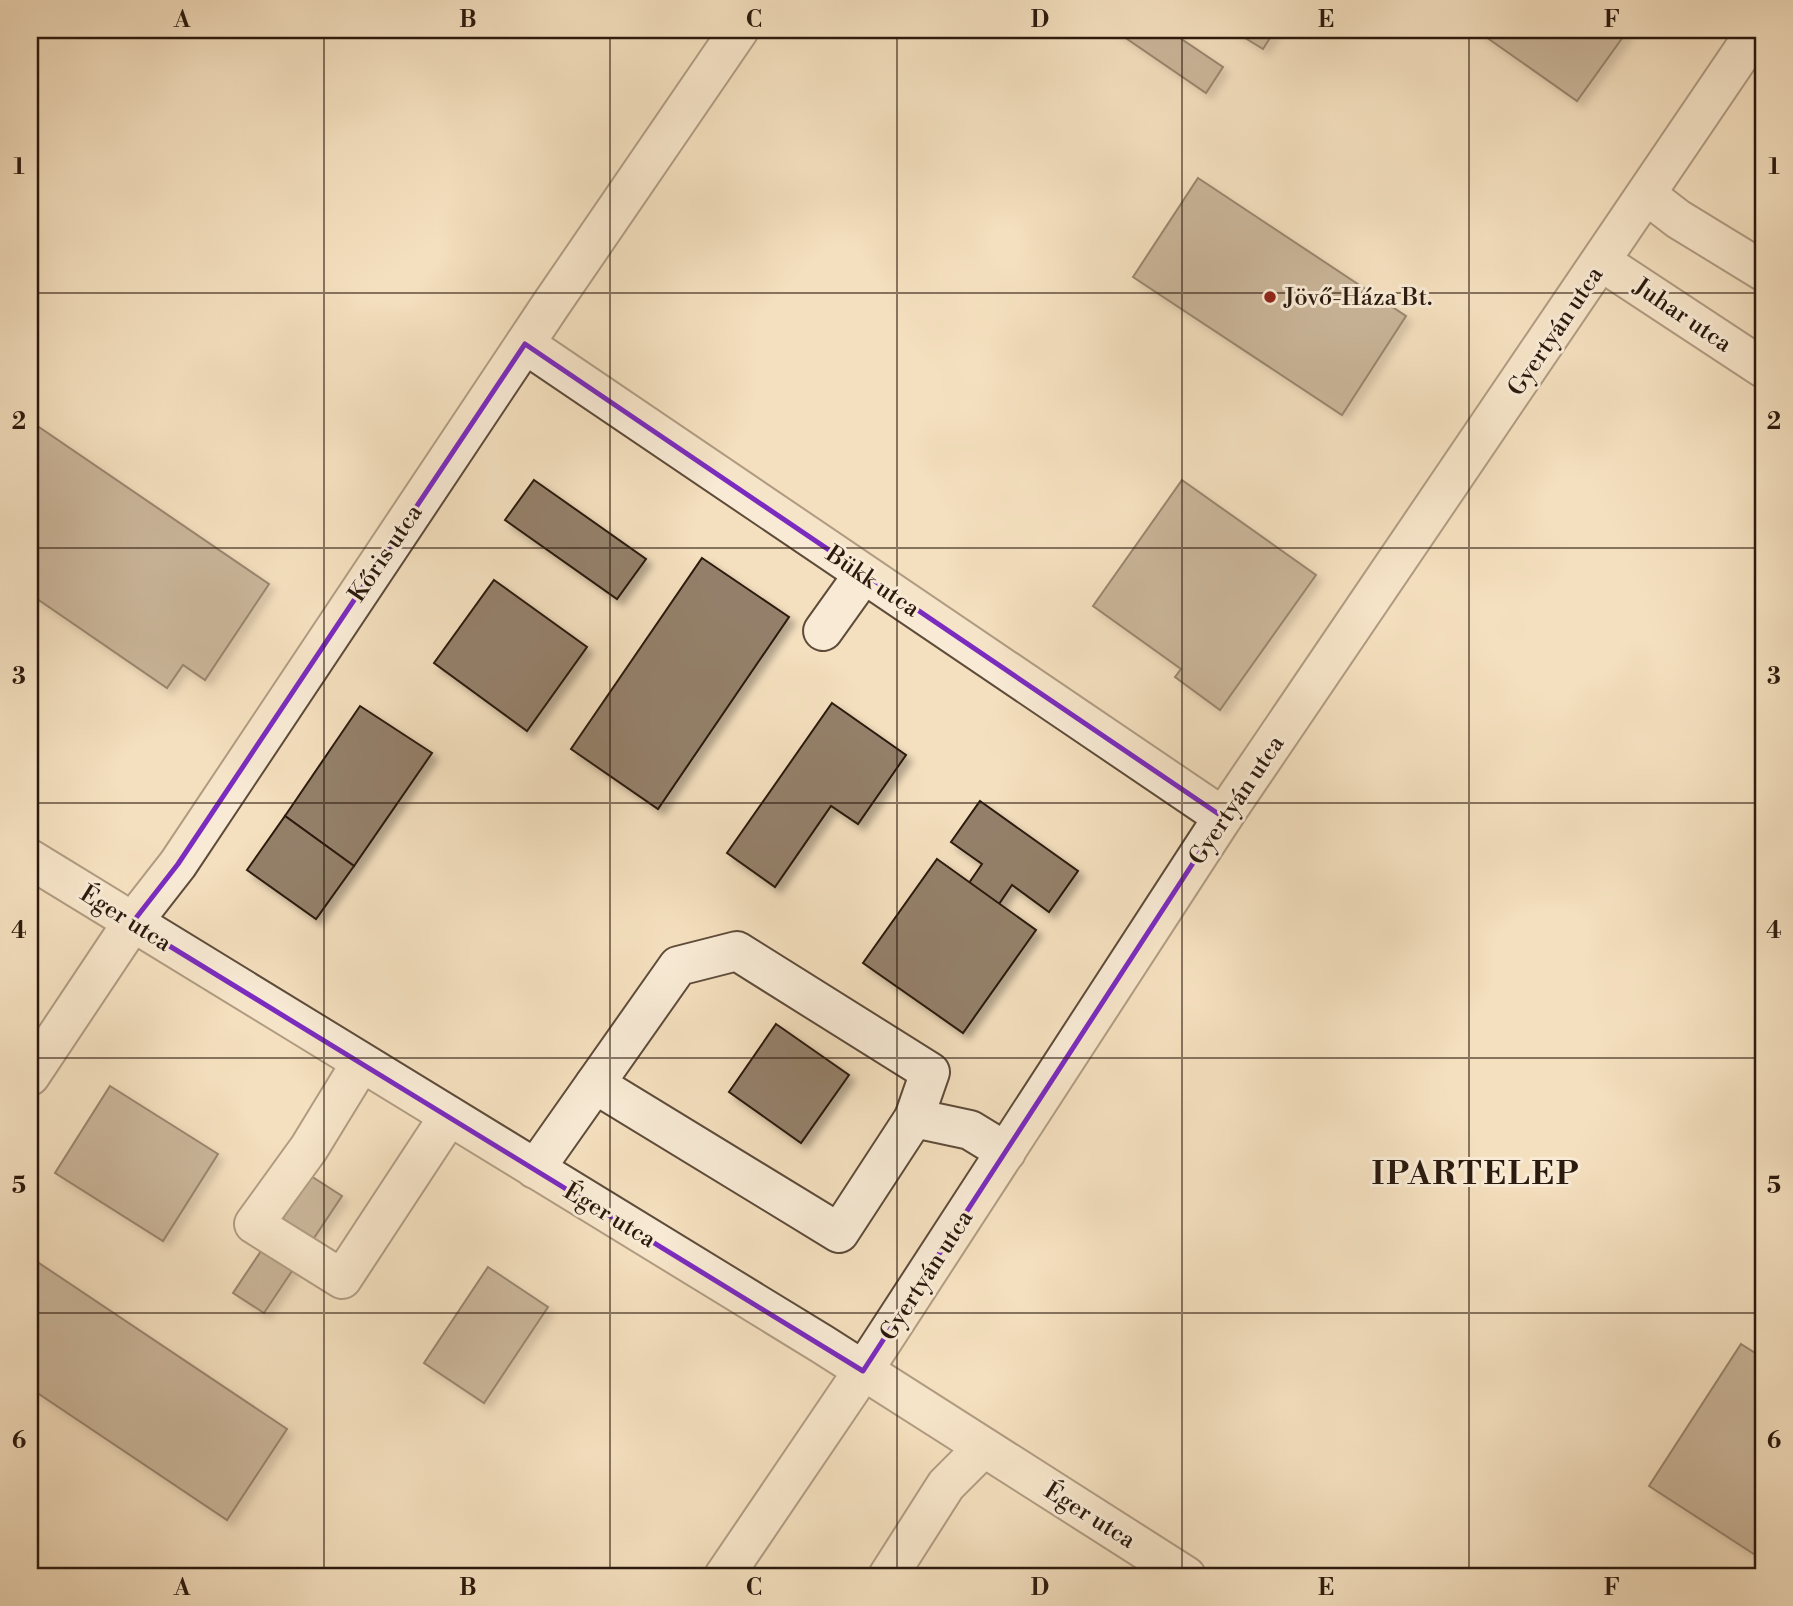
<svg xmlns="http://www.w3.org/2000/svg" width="1793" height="1606" viewBox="0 0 1793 1606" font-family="'Libre Bodoni',serif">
  <defs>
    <filter id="shadow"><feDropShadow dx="6" dy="6" stdDeviation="3.5" flood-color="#0004"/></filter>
  </defs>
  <rect width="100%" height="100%" fill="#f4dfbe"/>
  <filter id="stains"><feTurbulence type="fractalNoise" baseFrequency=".00286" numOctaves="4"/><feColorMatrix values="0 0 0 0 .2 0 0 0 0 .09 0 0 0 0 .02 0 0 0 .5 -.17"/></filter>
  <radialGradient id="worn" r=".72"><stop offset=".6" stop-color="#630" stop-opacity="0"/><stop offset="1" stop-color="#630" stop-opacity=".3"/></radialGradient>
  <g fill="#94806a" stroke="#2c1a0e" stroke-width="2" filter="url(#shadow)">
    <path d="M1114 30H1168L1223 67 1206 93Z"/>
    <path d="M1232 30H1275L1263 49Z"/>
    <path d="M1476 30H1628L1577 101Z"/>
    <path d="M1198 178 1406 316 1342 415 1133 277Z"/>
    <path d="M36 425 269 584 205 680 183 665 167 688 30 594V435Z"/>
    <path d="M534 480 646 559 617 599 505 520Z"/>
    <path d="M1182 480 1316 575 1220 710 1175 677 1181 669 1093 606Z"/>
    <path d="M702 558 789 617 658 809 571 749Z"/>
    <path d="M494 580 587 647 527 731 434 663Z"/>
    <path d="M832 703 906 755 858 824 831 806 775 887 727 853Z"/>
    <path d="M360 706 432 753 354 866 285 816Z"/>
    <path d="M980 801 1078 871 1049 912 1012 885 999 904 969 883 982 864 951 842Z"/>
    <path d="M285 816 354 866 316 919 247 870Z"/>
    <path d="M937 859 1036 930 963 1033 863 963Z"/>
    <path d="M776 1024 849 1075 801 1143 729 1092Z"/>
    <path d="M110 1086 218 1154 163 1241 55 1173Z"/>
    <path d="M311 1176 342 1196 264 1313 233 1293Z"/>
    <path d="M30 1257 287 1429 227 1520 30 1388Z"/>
    <path d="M488 1267 548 1307 484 1403 424 1363Z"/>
    <path d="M1741 1344 1763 1358V1560L1649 1486Z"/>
  </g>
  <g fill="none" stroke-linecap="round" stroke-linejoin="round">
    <defs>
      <g id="minor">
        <path d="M1647 195 1678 219 1763 271"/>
        <path d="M1602 262 1763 368"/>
        <path d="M525 344 1223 817"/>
        <path d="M823 631 863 575"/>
        <path d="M30 859 822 1344 1186 1576"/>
        <path d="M361 1063 309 1148 254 1224 342 1279 449 1116"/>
        <path d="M30 1076 132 923 178 864 550 306 739 30"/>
        <path d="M595 1084 839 1233 914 1118"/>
        <path d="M535 1169 678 966 737 951 930 1072 914 1118 970 1130 1006 1152"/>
        <path d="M724 1576 863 1371 1223 817 1757 30"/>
        <path d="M888 1576 946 1485 983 1448"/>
      </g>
    </defs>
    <use href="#minor" stroke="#5e4b3a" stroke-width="42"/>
    <use href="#minor" stroke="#f8ead5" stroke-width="38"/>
  </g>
  <path d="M0 0H1793V1606H0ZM525 344 1223 817 863 1371 132 923 178 864Z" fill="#f4dfbe" fill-opacity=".55" fill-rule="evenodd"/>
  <path fill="none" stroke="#7b2cbf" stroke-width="5" stroke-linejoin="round" d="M525 344 1223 817 863 1371 132 923 178 864Z"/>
  <path fill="none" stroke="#2c1a0e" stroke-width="2" stroke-opacity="0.55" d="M324 30V1576M610 30V1576M897 30V1576M1182 30V1576M1469 30V1576M30 293H1763M30 548H1763M30 803H1763M30 1058H1763M30 1313H1763"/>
  <circle fill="#8f2418" stroke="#f8ead5" stroke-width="2.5" cx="1270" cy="297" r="7"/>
  <g text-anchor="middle" stroke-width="6" stroke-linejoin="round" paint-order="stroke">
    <g font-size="24" fill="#2c1a0e" stroke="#f8ead5" text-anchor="start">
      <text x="1284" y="305">Jövő-Háza Bt.</text>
    </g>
    <g font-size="24" fill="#2c1a0e" stroke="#f8ead5">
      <text transform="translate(1683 315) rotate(34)" y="8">Juhar utca</text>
      <text transform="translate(1555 331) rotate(-56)" y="8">Gyertyán utca</text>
      <text transform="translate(385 553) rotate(-56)" y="8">Kőris utca</text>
      <text transform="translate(873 581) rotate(34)" y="8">Bükk utca</text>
      <text transform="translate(1236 800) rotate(-56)" y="8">Gyertyán utca</text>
      <text transform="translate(126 918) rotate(32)" y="8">Éger utca</text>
      <text transform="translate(610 1215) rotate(31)" y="8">Éger utca</text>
      <text transform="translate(926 1275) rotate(-57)" y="8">Gyertyán utca</text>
      <text transform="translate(1090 1515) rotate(32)" y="8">Éger utca</text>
    </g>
    <g font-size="32" font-weight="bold" letter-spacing="2" fill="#2c1a0e" stroke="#f8ead5">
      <text x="1476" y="1184">IPARTELEP</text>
    </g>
  </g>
  <rect width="1793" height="1606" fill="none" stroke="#f4dfbe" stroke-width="77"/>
  <rect x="38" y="38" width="1717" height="1530" fill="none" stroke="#2c1a0e" stroke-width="2.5"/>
  <g font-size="23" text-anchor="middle" font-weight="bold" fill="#2c1a0e">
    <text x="182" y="27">A</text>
    <text x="468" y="27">B</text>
    <text x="754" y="27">C</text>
    <text x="1040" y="27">D</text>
    <text x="1326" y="27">E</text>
    <text x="1612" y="27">F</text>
    <text x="19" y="174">1</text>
    <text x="1774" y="174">1</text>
    <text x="19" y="429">2</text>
    <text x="1774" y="429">2</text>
    <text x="19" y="684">3</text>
    <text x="1774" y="684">3</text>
    <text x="19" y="938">4</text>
    <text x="1774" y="938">4</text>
    <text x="19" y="1193">5</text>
    <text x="1774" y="1193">5</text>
    <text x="19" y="1448">6</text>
    <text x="1774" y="1448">6</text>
    <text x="182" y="1595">A</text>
    <text x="468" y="1595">B</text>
    <text x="754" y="1595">C</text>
    <text x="1040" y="1595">D</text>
    <text x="1326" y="1595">E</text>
    <text x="1612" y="1595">F</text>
  </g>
  <rect width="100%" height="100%" filter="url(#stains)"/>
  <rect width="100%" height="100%" fill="url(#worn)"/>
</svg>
